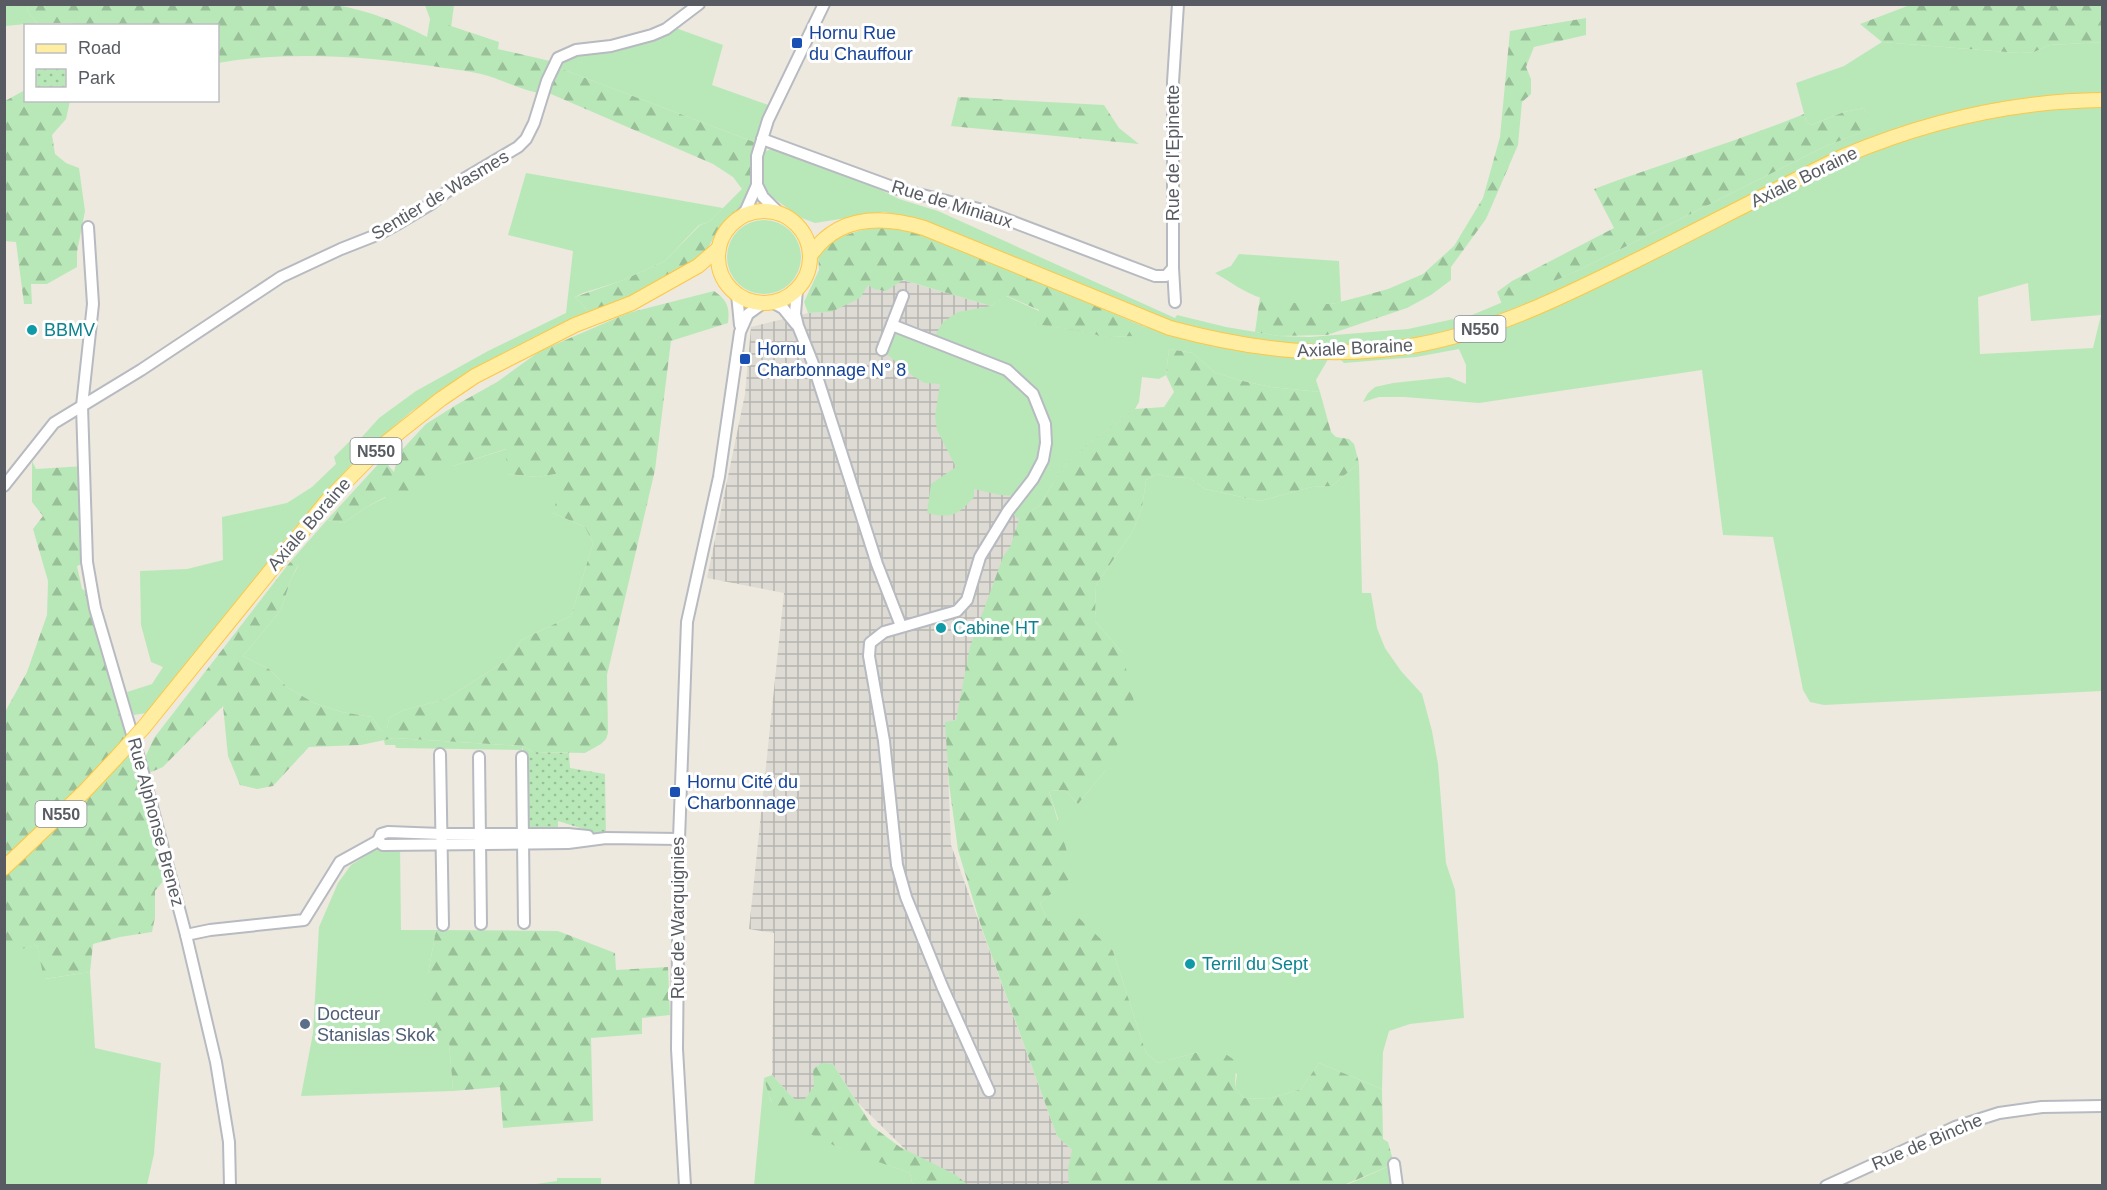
<svg xmlns="http://www.w3.org/2000/svg" width="2107" height="1190" viewBox="0 0 2107 1190" font-family="Helvetica,sans-serif">
  <defs>
    <pattern id="industrial-grid" width="8" height="8" patternUnits="userSpaceOnUse" patternTransform="scale(1.5)"><rect width="8" height="8" fill="#dddbd3"/><path d="M0 4h8M4 0v8" fill="none" stroke="#b6b5af"/></pattern>
    <pattern id="forest-firs" width="22" height="20" patternUnits="userSpaceOnUse" patternTransform="scale(1.5)"><rect width="22" height="20" fill="#b9e8b8"/><path d="M5 1l3.5 6h-7zM16 11l3.5 6h-7z" fill="#99bf99"/></pattern>
    <pattern id="park-dots" width="8" height="8" patternUnits="userSpaceOnUse" patternTransform="scale(1.5)"><rect width="8" height="8" fill="#b9e8b8"/><path d="M2 2h.1M6 6h.1" fill="none" stroke="#99bf99" stroke-width="1.8" stroke-linecap="round"/></pattern>
  </defs>
  <rect width="100%" height="100%" fill="#ede9de"/>
  <path fill="url(#industrial-grid)" d="M902 280 991 306 1138 342 1135 409 1036 498 956 720 946 722 951 845 1057 1136 1072 1150 1074 1185H968L907 1151 858 1103 833 1064 805 1099H794L772 1075 774 933 749 929 784 593 707 578 745 394 751 327 808 313 831 312 868 284Z"/>
  <g fill="#b9e8b8" fill-rule="evenodd">
    <path d="M5 5H29L27 11 37 23 5 26Z"/>
    <path d="M425 5H454L451 28 430 19Z"/>
    <path d="M670 26 723 45 712 85 771 106 754 142 559 68 550 61 569 48 630 38Z"/>
    <path d="M1882 42 2019 53 2034 52 2050 45 2102 42V691L1824 705 1810 702 1803 690 1773 537 1723 535 1702 370 1479 403 1404 397H1379L1363 402 1368 393 1375 387 1393 383 1449 377 1466 384V365L1459 349 1416 357 1344 363 1334 353 1327 361 1316 380 1320 392 1271 387 1238 380 1214 372 1193 353 1169 349 1166 375 1159 379 1142 377 1139 402 1135 409 1087 445 1060 471 1040 505 1019 519 1008 511 1019 496 1000 495 974 489V497C958 515 951 519 927 513L931 484 956 467 937 430 935 416 940 384 925 383 913 376 882 350 892 325 932 340 943 322 958 312 991 306 1006 296 1039 311 1034 324 1088 332 1103 337 1135 336 1143 326 1169 334 1173 322 918 219 884 212 815 223 799 217 771 196 760 181 763 152 774 148 867 183 899 199 938 211 1175 318 1177 315 1226 327 1279 336 1310 337 1408 329 1472 315 1579 270 1826 146 1872 128 1864 108 1844 112 1811 125 1806 121 1796 83 1844 66ZM2028 283 2031 321 2101 315 2093 348 1980 354 1978 297Z"/>
    <path d="M526 173 723 208 709 222 699 225 665 261 621 281 583 293 575 297 590 313 536 336 488 362 412 411 359 456 292 531 220 624 154 705 146 713 134 715 131 709 127 692 152 684 163 667 151 662 141 625 140 571 187 569 223 560 222 517 287 503 312 487 336 464 334 457 352 439 361 438 379 418 416 391 488 351 566 313 573 251 508 235Z"/>
    <circle cx="764" cy="257" r="37"/>
    <path d="M1239 254 1339 261 1341 302C1317 308 1285 305 1261 298 1245 293 1229 281 1215 273L1231 266Z"/>
    <path d="M507 449V474L538 477 578 469 553 513 585 527 593 543 571 616 521 640 507 660 446 699 404 710 389 718 387 730 381 731 372 717 342 712 314 703 287 687 269 669 243 656 281 610 291 579 298 566 290 562 327 520 344 523 365 508 386 497 417 472 453 466Z"/>
    <path d="M1359 463 1362 593H1371L1377 628 1385 648 1401 671 1422 694 1432 731 1438 764 1446 863 1455 890 1464 1018 1410 1024 1389 1031 1383 1052 1382 1089 1319 1063 1301 1089 1268 1099 1244 1098 1235 1088 1237 1074 1198 1052 1158 1063 1146 1053 1113 951 1048 921 1040 903 1055 890 1058 819 1049 791 1065 790 1078 804 1105 771 1122 652 1095 621 1096 585 1133 531 1142 508 1146 480 1157 474 1170 477 1190 478 1205 489 1260 501 1312 487 1332 486Z"/>
    <path d="M394 738 523 746 522 750 396 748 395 745H385L384 740Z"/>
    <path d="M383 845H400L401 930H436L428 974 449 1042 453 1091 301 1096 313 1033 319 927 338 883 351 865Z"/>
    <path d="M37 945 45 979 90 972 95 1048 161 1063 154 1154 147 1185H5L4 952Z"/>
    <path d="M764 1078 771 1101 833 1145 910 1173 912 1183 916 1185 754 1186Z"/>
    <path d="M1394 1164 1397 1185 1344 1186Z"/>
    <path d="M557 1178H601V1185H529L557 1181Z"/>
  </g>
  <g fill="url(#forest-firs)">
    <path d="M29 4 337 5C369 11 398 22 427 37L430 19 499 42 498 49 550 61 559 68 754 142 752 191 742 209 715 235 707 250 693 263 621 303 590 313 575 297 621 281 665 261 700 225 709 222 742 189 733 177 713 164 551 94C527 94 505 80 481 74 465 70 448 69 432 66 361 56 288 51 218 63V26H73V23H37L27 11Z"/>
    <path d="M1910 5H2102V42L2050 45 2034 52 2019 53 1882 42 1860 24Z"/>
    <path d="M1586 18V35L1534 47 1526 67 1531 79V94L1522 102 1518 145 1486 219 1451 267V280L1431 295 1407 308 1327 335 1279 336 1255 332 1260 297 1301 304H1332L1363 296 1388 289 1423 274 1454 246 1483 198 1500 137 1510 31Z"/>
    <path d="M25 90 26 100 70 101 66 119 52 135 55 154 66 163 79 168 85 211 77 252V267L47 284H31L32 304H24L16 242 4 241 5 101Z"/>
    <path d="M958 97 1104 105 1119 128 1139 144 951 126Z"/>
    <path d="M1864 108 1873 128 1826 146 1579 270 1502 304 1497 292 1512 281 1614 228 1594 189C1663 163 1735 142 1804 114L1806 121 1811 125 1844 112Z"/>
    <path d="M890 227 917 231 1143 326 1136 336 1103 337 1088 332 1034 324 1039 310 1007 296 991 306 903 280 886 291 874 289 868 285 860 298 831 312 808 313 804 302 819 270 818 252C840 234 862 228 890 227Z"/>
    <path d="M714 291C727 300 730 307 728 323L671 341 655 470 607 675 608 733 606 739 601 744 585 753 533 752 523 746 394 738 361 745 309 747 273 786 257 789 240 785 228 756 223 706 163 767 144 775 170 873 155 891V917L152 932 120 937 93 944 90 972 44 979 37 945 5 953V712L27 672 47 615 48 581 33 529 43 516 32 502V461L36 469 85 466 87 562 77 566 82 589 92 594 142 764 154 738 290 562 298 565 291 579 281 610 243 656 269 669 287 687 314 703 342 712 372 717 381 731 387 729 389 718 404 710 446 699 507 660 521 640 571 616 593 543 585 527 553 513 560 488 577 470 538 477 507 474 506 449 453 466 405 498 385 497 365 508 344 523 327 520 383 459 394 472 398 454 426 424 456 405 497 382 540 351 628 313Z"/>
    <path d="M1169 349 1193 353 1214 372 1238 380 1271 387 1320 392 1331 432 1336 437 1349 439 1354 444 1359 463 1332 486 1312 487 1260 501 1205 489 1190 478 1170 477 1157 474 1146 480 1142 508 1133 531 1096 585 1095 621 1122 652 1134 702 1122 735 1105 771 1078 804 1065 790 1049 791 1074 875 1040 903 1048 921 1079 918 1113 951 1146 1053 1158 1063 1198 1052 1221 1051 1236 1061 1235 1088 1244 1098 1268 1099 1301 1089 1319 1063 1382 1089 1383 1139 1388 1142 1394 1164 1344 1185H1069L1068 1169 1072 1150 1057 1136 981 926 958 850 949 784 945 722 956 720 970 647 1003 557 1011 545 1019 519 1040 505 1060 471 1087 445 1135 409 1164 407 1174 392 1166 375Z"/>
    <path d="M436 930 558 931 615 953 616 970 668 967 670 1015 642 1018V1034L591 1038 593 1121 503 1128 500 1087 453 1091 449 1042 431 1029 428 974Z"/>
    <path d="M822 1063 833 1064 872 1126 900 1147 956 1175 968 1185H916L912 1183 910 1173C873 1159 790 1137 771 1100 768 1093 766 1085 764 1078L772 1075 794 1099H805L814 1086 813 1069Z"/>
  </g>
  <path fill="url(#park-dots)" d="M523 746 533 752 569 753 570 768 605 774 606 838 595 837 593 832 558 821V834H523Z"/>
  <g fill="none" stroke-linecap="round" stroke-linejoin="round">
    <defs>
      <g id="minor">
        <path d="M762 139 898 189 979 209 1155 276H1166L1173 268"/>
        <path d="M757 185 763 197 781 215"/>
        <path d="M737 220 746 210 757 185V156L768 120 824 4"/>
        <path d="M88 227 93 304 82 406 87 562 95 608 141 765 186 935 216 1062 229 1142 230 1186"/>
        <path d="M797 289 795 314 798 326 812 361 877 564 901 626"/>
        <path d="M737 294 740 325"/>
        <path d="M772 302 783 308 796 324"/>
        <path d="M1175 302 1173 268V82L1178 4"/>
        <path d="M892 325 1007 370 1033 394 1045 424 1046 443 1043 460 1033 479 1008 511 980 557 967 600 957 611 884 632 870 643 869 656 884 741 897 865 906 897 942 986 989 1091"/>
        <path d="M882 350 903 296"/>
        <path d="M4 486 54 423 141 370 281 277 341 249 379 234 399 223 431 204 462 180 518 147 526 139 534 123 547 81 558 58 576 50 611 46 652 35 666 29 699 4"/>
        <path d="M440 754 443 925"/>
        <path d="M479 757 481 924"/>
        <path d="M522 757 524 923"/>
        <path d="M378 841 383 845 568 843 606 838 679 839"/>
        <path d="M378 841 381 834 388 832 441 834H568L588 836"/>
        <path d="M186 935 210 930 304 920 340 862 378 841"/>
        <path d="M1394 1164 1397 1186"/>
        <path d="M685 1186 677 1049 679 839 687 622 719 477 740 332 748 314 763 303"/>
        <path d="M1826 1186 1955 1127 1999 1113 2042 1107 2102 1106"/>
      </g>
      <g id="major">
        <circle cx="764" cy="257" r="46"/>
        <path d="M810 256C837 215 881 215 924 228L1170 328C1252 350 1332 360 1417 345 1498 330 1568 294 1641 258 1709 224 1776 189 1844 156 1927 121 2013 101 2102 100"/>
        <path d="M144 727 327 501 378 449 441 399 475 376 575 325 632 303 698 266 719 248"/>
        <path d="M4 868 84 792 116 758"/>
      </g>
    </defs>
    <use href="#minor" stroke="#b7bac0" stroke-width="14"/>
    <use href="#major" stroke="#ffc645" stroke-width="16"/>
    <use href="#minor" stroke="#fff" stroke-width="10"/>
    <use href="#major" stroke="#ffeea1" stroke-width="14"/>
    <defs>
      <path id="major-bridge" d="M116 758 144 727"/>
    </defs>
    <use href="#major-bridge" stroke="#ffc645" stroke-width="16" stroke-linecap="butt"/>
    <use href="#major-bridge" stroke="#ffeea1" stroke-width="14"/>
  </g>
  <g fill="#1a4fb4" stroke="#fff" stroke-width="2">
    <rect x="791" y="37" width="12" height="12" rx="3"/>
    <rect x="739" y="353" width="12" height="12" rx="3"/>
    <rect x="669" y="786" width="12" height="12" rx="3"/>
  </g>
  <g fill="#0f9aa8" stroke="#fff" stroke-width="2">
    <circle cx="32" cy="330" r="6"/>
    <circle cx="941" cy="628" r="6"/>
    <circle cx="1190" cy="964" r="6"/>
  </g>
  <circle fill="#5c6f8a" stroke="#fff" stroke-width="2" cx="305" cy="1024" r="6"/>
  <g text-anchor="middle" stroke-width="6" stroke-linejoin="round" paint-order="stroke">
    <g fill="#fff" stroke="#8a8d91" stroke-width="1.5">
      <rect x="1454.5" y="316" width="51" height="26" rx="4.5"/>
      <rect x="350.5" y="438" width="51" height="26" rx="4.5"/>
      <rect x="35.5" y="801" width="51" height="26" rx="4.5"/>
    </g>
    <g font-size="16" font-weight="bold" fill="#585c62">
      <text x="1480" y="335">N550</text>
      <text x="376" y="457">N550</text>
      <text x="61" y="820">N550</text>
    </g>
    <g font-size="18" fill="#164399" stroke="#fff" text-anchor="start">
      <text x="809" y="39">Hornu Rue<tspan x="809" dy="21">du Chauffour</tspan></text>
      <text x="757" y="355">Hornu<tspan x="757" dy="21">Charbonnage N° 8</tspan></text>
      <text x="687" y="788">Hornu Cité du<tspan x="687" dy="21">Charbonnage</tspan></text>
    </g>
    <g font-size="18" fill="#585c62" stroke="#fff">
      <text transform="translate(1173 153) rotate(-90)" y="6">Rue de l'Epinette</text>
      <text transform="translate(1804 177) rotate(-26)" y="6">Axiale Boraine</text>
      <text transform="translate(440 195) rotate(-31)" y="6">Sentier de Wasmes</text>
      <text transform="translate(952 204) rotate(17)" y="6">Rue de Miniaux</text>
      <text transform="translate(1355 348) rotate(-3)" y="6">Axiale Boraine</text>
      <text transform="translate(309 524) rotate(-49)" y="6">Axiale Boraine</text>
      <text transform="translate(156 822) rotate(75)" y="6">Rue Alphonse Brenez</text>
      <text transform="translate(678 918) rotate(-90)" y="6">Rue de Warquignies</text>
      <text transform="translate(1927 1142) rotate(-23)" y="6">Rue de Binche</text>
    </g>
    <g font-size="18" fill="#0d838f" stroke="#fff" text-anchor="start">
      <text x="44" y="336">BBMV</text>
      <text x="953" y="634">Cabine HT</text>
      <text x="1202" y="970">Terril du Sept</text>
    </g>
    <g font-size="18" fill="#4e5e75" stroke="#fff" text-anchor="start">
      <text x="317" y="1020">Docteur<tspan x="317" dy="21">Stanislas Skok</tspan></text>
    </g>
  </g>
  <rect width="2107" height="1190" fill="none" stroke="#585c62" stroke-width="12"/>
  <rect x="24" y="24" width="195" height="78" fill="#ffffff" stroke="#bcbec0" stroke-width="1.5"/>
  <rect x="36" y="44" width="30" height="9" fill="#ffeea1" stroke="#bcbec0" stroke-width="1.5"/>
  <text x="78" y="54" font-size="18" fill="#585c62">Road</text>
  <rect x="36" y="69" width="30" height="18" fill="url(#park-dots)" stroke="#bcbec0" stroke-width="1.5"/>
  <text x="78" y="84" font-size="18" fill="#585c62">Park</text>
</svg>
